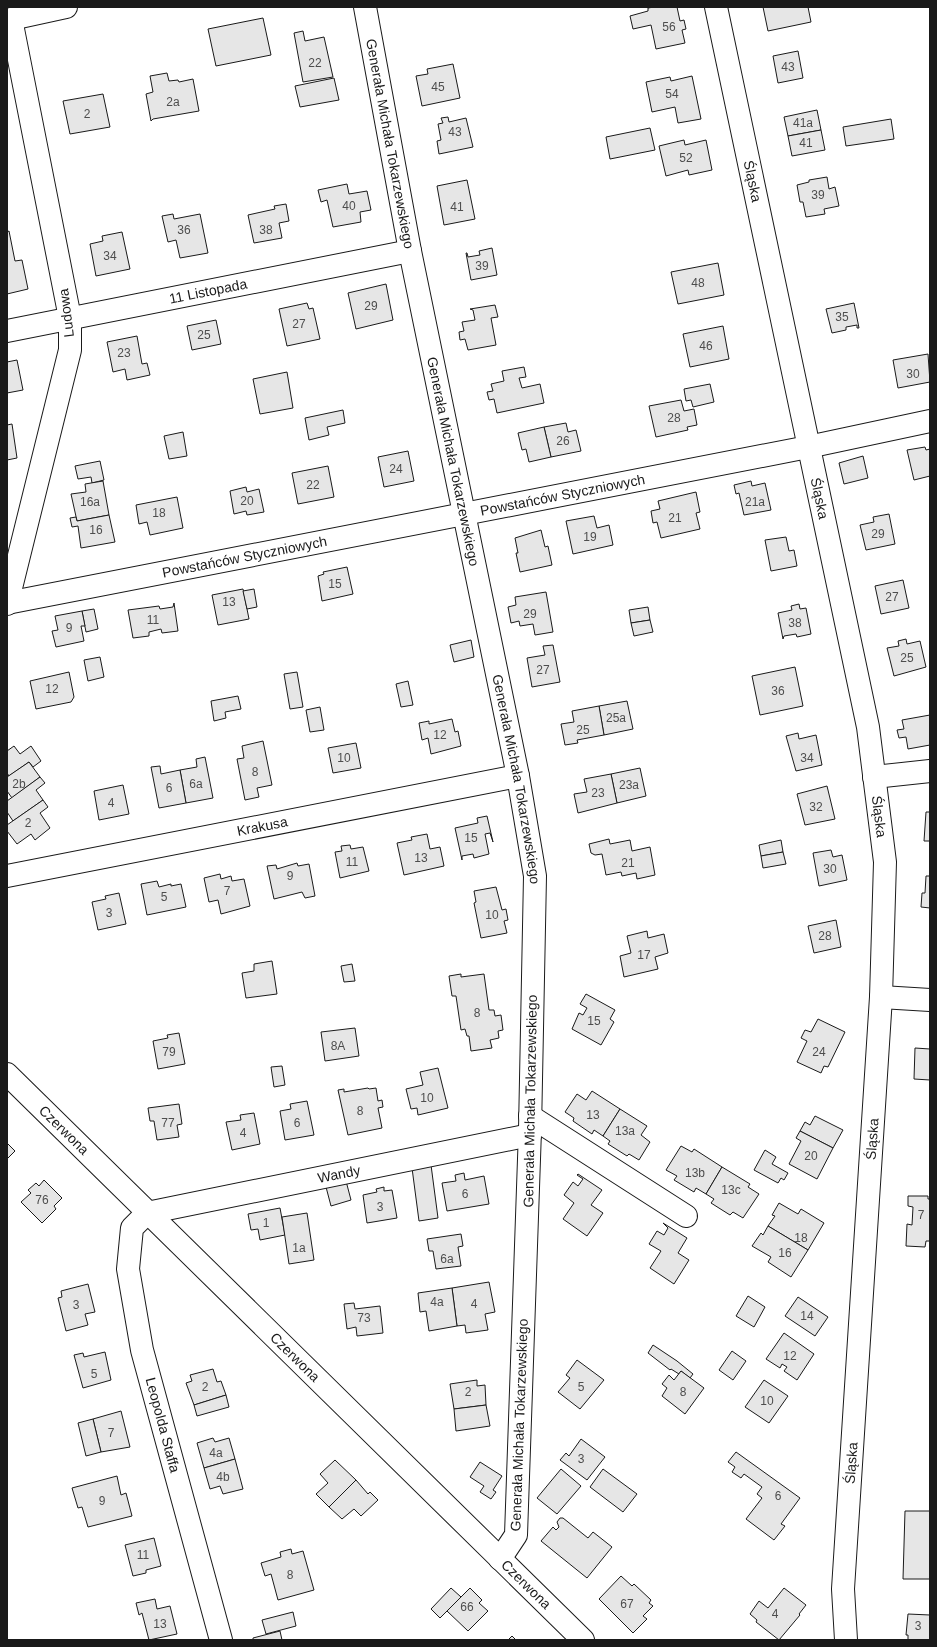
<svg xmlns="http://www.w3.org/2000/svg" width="937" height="1647" viewBox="0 0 937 1647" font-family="Arial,sans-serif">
  <rect width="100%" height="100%" fill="#fff"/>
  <g fill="#e6e6e6" stroke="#1a1a1a">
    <path d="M654 7H677L680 21 684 20 686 29 682 30 685 43 656 49 651 25 633 29 630 16 648 11V8Z"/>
    <path d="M763 7H808L811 22 768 31Z"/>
    <path d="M263 18 271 55 216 66 208 29Z"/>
    <path d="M303 31 305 41 324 37 333 77 303 82 294 33Z"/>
    <path d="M798 51 803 78 778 83 773 56Z"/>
    <path d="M453 64 460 98 422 106 416 76 428 74 427 69Z"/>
    <path d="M167 73 169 81 178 80 179 82 193 79 199 111 153 119 151 121 146 94 153 92 150 76Z"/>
    <path d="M692 76 701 119 678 123 675 107 652 112 646 82 670 77 671 81Z"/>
    <path d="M334 78 339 100 300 107 295 86Z"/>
    <path d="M103 94 110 127 70 134 63 101Z"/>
    <path d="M817 110 821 130 788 136 784 117Z"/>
    <path d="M448 117 449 122 466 118 473 147 439 154 437 141 441 140 438 124 443 123 441 118Z"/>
    <path d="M891 119 894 139 846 146 843 127Z"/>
    <path d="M650 128 655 150 610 159 606 137Z"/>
    <path d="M821 130 825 150 792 156 788 136Z"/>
    <path d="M684 140 685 145 706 140 712 170 689 175 688 170 666 176 659 146Z"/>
    <path d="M827 177 829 189 835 187 839 206 824 209 825 214 806 217 803 202H800L797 185 809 182V180Z"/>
    <path d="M467 180 475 219 444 225 437 186Z"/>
    <path d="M347 184 349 194 367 191 371 210 360 212 361 222 333 227 327 200 321 202 318 190Z"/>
    <path d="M286 204 289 221 279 223 282 238 254 243 248 215 275 209 274 206Z"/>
    <path d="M173 214 174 219 200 214 208 253 180 258 176 240 168 242 162 216Z"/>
    <path d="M9 231 15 261 22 260 28 289 7 294V232Z"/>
    <path d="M122 232 130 269 96 276 90 244 103 241 102 236Z"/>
    <path d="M492 248 497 275 471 280 466 253H467L468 257 480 255 479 251Z"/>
    <path d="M718 263 724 295 678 304 671 272Z"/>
    <path d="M386 284 393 320 356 329 348 293Z"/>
    <path d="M307 303 309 309 313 308 320 339 287 346 279 309Z"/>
    <path d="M854 303 859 328H857V325L846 327V330L832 333 826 309Z"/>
    <path d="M495 305 498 317 491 318 496 345 468 350 465 339 460 340 459 332 464 331 462 322 475 320 473 310 470 309Z"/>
    <path d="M216 320 221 344 192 350 187 326Z"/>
    <path d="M723 326 729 359 690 367 683 334Z"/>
    <path d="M137 336 142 364 147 363 150 375 127 380 125 369 113 372 107 342Z"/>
    <path d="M928 354 930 382 898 388 893 360Z"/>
    <path d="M17 360 23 390 7 393V362Z"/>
    <path d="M524 367 526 377 519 378 522 388 540 384 544 403 497 413 494 399 489 400 487 392 493 391 491 384 504 381 502 371Z"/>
    <path d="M287 372 293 408 260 414 253 379Z"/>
    <path d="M710 384 714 402 693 407 691 400 686 401 684 389Z"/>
    <path d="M681 400 684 411 694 409 697 425 687 427 688 430 656 437 649 406Z"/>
    <path d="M343 410 345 423 327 427 329 435 309 440 305 418Z"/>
    <path d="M566 423 568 432 576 430 581 451 551 457 544 427Z"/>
    <path d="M12 424 17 458 7 460V425Z"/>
    <path d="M544 427 551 457 529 462 526 449 522 450 518 433Z"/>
    <path d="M183 432 187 456 169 459 164 436Z"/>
    <path d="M925 447 926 450 930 449V476L914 480 907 450Z"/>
    <path d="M408 451 414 481 384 487 378 457Z"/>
    <path d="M863 456 868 478 844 484 839 463Z"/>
    <path d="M100 461 104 480 92 483 91 477 78 479 75 466Z"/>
    <path d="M328 466 334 497 298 504 292 473Z"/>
    <path d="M103 481 109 515 77 521 71 494 86 492 85 484Z"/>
    <path d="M751 481 752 486 765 483 771 510 744 515 739 493 736 494 734 485Z"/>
    <path d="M246 487 247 492 259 489 264 512 247 515 246 511 234 514 230 491Z"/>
    <path d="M696 492 700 512 696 513 700 529 661 538 657 522 653 523 651 511 660 509 658 501Z"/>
    <path d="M177 497 183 528 150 535 147 522 139 524 136 505Z"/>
    <path d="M889 514 895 544 866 550 860 525 874 522 873 517Z"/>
    <path d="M109 515 115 542 81 548 78 526 72 527 70 518 76 517 77 521Z"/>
    <path d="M594 516 597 528 609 525 613 545 573 554 566 521Z"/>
    <path d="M541 530 545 547 548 546 552 565 520 572 516 553H518L515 538Z"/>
    <path d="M786 537 789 551 794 550 797 566 771 571 765 540Z"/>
    <path d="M347 567 353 594 322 601 318 576 324 574 323 572Z"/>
    <path d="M903 580 909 608 881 614 875 586Z"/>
    <path d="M243 589 249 619 218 625 212 595Z"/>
    <path d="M254 589 257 607 247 609 243 591Z"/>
    <path d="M546 592 553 632 535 635 533 624 520 626 519 621 511 623 508 607 516 605 515 597Z"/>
    <path d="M174 603 178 631 162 633 161 629 149 632V636L133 638 128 610 159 606 160 609 173 607Z"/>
    <path d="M799 604 800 609 806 608 811 634 797 637 796 634 784 636 783 639 778 613 792 610 791 606Z"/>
    <path d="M648 607 650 620 631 623 629 610Z"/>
    <path d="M94 609 98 629 86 632 82 611Z"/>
    <path d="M82 611 85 626H81L84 641 56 647 52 631 58 630 55 616Z"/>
    <path d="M650 620 653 632 634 636 631 623Z"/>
    <path d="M906 639 907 644 920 641 926 667 894 676 887 648 899 646 898 641Z"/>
    <path d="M471 640 474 657 454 662 450 645Z"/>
    <path d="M553 645 560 682 532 687 527 658 545 655 543 646Z"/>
    <path d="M100 657 104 677 88 681 84 660Z"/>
    <path d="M795 667 803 706 760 715 752 676Z"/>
    <path d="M69 672 74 697 71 702 36 709 30 681Z"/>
    <path d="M297 672 303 707 290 709 284 674Z"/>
    <path d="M408 681 413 705 401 707 396 684Z"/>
    <path d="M238 696 241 709 225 712 226 718 214 721 211 701Z"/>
    <path d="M627 701 633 729 604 735 599 706Z"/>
    <path d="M599 706 604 735 577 740 578 743 565 745 561 724 574 722 572 711Z"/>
    <path d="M320 707 324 730 310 732 306 710Z"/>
    <path d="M930 715V745L908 749 906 737 899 738 897 730 904 729 902 720Z"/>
    <path d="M452 719 455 732 458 731 461 746 431 754 428 738 422 740 419 723 429 721V724Z"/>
    <path d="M798 733 799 739 816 735 822 765 796 771 786 736Z"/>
    <path d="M263 741 272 785 257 788 259 797 245 800 237 759 244 758 242 746Z"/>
    <path d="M356 743 361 768 333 773 328 748Z"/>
    <path d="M14 746 20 754 31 746 41 761 33 767 29 762 9 776 7 773V751Z"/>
    <path d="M205 757 213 798 186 803 180 770 197 767 196 759Z"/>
    <path d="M29 762 40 777 12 798 7 791V777Z"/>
    <path d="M160 766 161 774 180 770 186 803 159 808 151 767Z"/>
    <path d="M640 768 646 796 617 803 611 774Z"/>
    <path d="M611 774 617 803 578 813 574 794 587 792 584 779Z"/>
    <path d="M40 777 45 783 36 790 43 800 13 821 7 812V801Z"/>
    <path d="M123 785 129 814 99 820 94 791Z"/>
    <path d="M827 786 835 819 805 825 797 794Z"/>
    <path d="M43 800 48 807 40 813 50 828 35 840 31 834 17 844 7 831V825Z"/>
    <path d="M926 812H930V841H924Z"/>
    <path d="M487 816 493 842 490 833 485 834 489 854 474 858 473 854 462 856V860L455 828 478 823 477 818Z"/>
    <path d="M427 834 430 849 440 847 444 866 404 875 397 843 412 840 411 837Z"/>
    <path d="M609 839 610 844 630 840 632 851 650 847 655 875 637 879 636 873 622 876 621 872 606 875 602 854 595 855 591 853 589 844Z"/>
    <path d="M781 840 783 852 761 856 759 845Z"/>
    <path d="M350 845 351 849 363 847 369 871 340 878 335 852 342 851 341 846Z"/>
    <path d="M831 850 833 857 842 855 847 880 819 886 813 853Z"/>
    <path d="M783 852 786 864 763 868 761 856Z"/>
    <path d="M297 863 298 866 309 864 315 896 305 898 302 892 274 899 267 866 276 865 277 869Z"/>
    <path d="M220 874 221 879 231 876 232 881 244 879 250 906 221 914 218 900 209 902 204 878Z"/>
    <path d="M926 876H930V908L921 907 922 893H925Z"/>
    <path d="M157 881 159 887 171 884V886L181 884 186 907 147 915 141 884Z"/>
    <path d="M496 887 502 910 506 909 508 920 504 921 507 933 481 938 474 903 476 902 474 891Z"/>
    <path d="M119 893 126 924 98 930 92 902 106 899 105 896Z"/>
    <path d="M836 920 841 947 814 953 808 926Z"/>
    <path d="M647 931 648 938 664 934 668 953 655 957 658 969 624 977 620 956 631 953 627 936Z"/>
    <path d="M272 961 277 994 246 998 242 973 254 971V964Z"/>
    <path d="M352 964 355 981 344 982 341 966Z"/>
    <path d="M461 974V977L484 974 489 1010H494L495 1016 501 1015 503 1030 498 1031 499 1038 490 1040 492 1048 471 1051 469 1036H467L465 1029 461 1030 456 996H452L449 976Z"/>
    <path d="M586 994 615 1010 610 1019 614 1022 601 1045 572 1029 579 1013 583 1015 587 1008 580 1004Z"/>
    <path d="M818 1019 845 1032 828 1067 824 1066 821 1073 797 1062 807 1041 801 1038 805 1030 811 1032Z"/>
    <path d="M355 1028 359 1056 325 1061 321 1032Z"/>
    <path d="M179 1033 185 1064 158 1069 153 1041 168 1038 167 1035Z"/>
    <path d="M915 1048 930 1049V1080L914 1079Z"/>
    <path d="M282 1066 285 1085 274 1087 271 1067Z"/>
    <path d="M438 1068 448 1108 418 1115 417 1108 411 1109 406 1089 423 1085 420 1072Z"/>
    <path d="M368 1088 369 1089 376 1088 378 1101 382 1100 383 1107 378 1108 382 1128 348 1135 338 1090 344 1089V1092Z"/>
    <path d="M592 1091 620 1109 603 1136 594 1130 592 1134 573 1121 574 1118 565 1112 577 1094 586 1100Z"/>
    <path d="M307 1101 314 1135 285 1140 280 1111 291 1109 290 1104Z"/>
    <path d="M179 1104 182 1124 177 1125 179 1137 157 1140 154 1121H150L148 1108Z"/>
    <path d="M620 1109 647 1126 641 1135 650 1142 639 1160 629 1154 627 1156 608 1144 610 1141 603 1136Z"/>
    <path d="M254 1113 260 1144 232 1150 226 1122 241 1120 240 1115Z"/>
    <path d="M815 1116 843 1130 833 1148 800 1131 805 1122 810 1125Z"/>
    <path d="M800 1131 833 1148 817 1179 789 1164 801 1141 796 1138Z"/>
    <path d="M7 1143 15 1151 7 1159Z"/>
    <path d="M681 1146 692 1152 694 1149 722 1167 706 1194 696 1188 694 1192 674 1180 677 1176 666 1170Z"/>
    <path d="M765 1150 776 1157 772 1164 788 1173 784 1180 781 1178 778 1183 754 1170Z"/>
    <path d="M431 1165 438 1218 419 1221 412 1168Z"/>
    <path d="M722 1167 750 1184 748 1187 759 1194 743 1218 733 1212 730 1215 711 1203 714 1199 706 1194Z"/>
    <path d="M464 1173 465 1180 484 1176 489 1204 447 1211 442 1183 456 1181 455 1175Z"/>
    <path d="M578 1174 602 1190 591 1205 603 1213 587 1236 563 1219 574 1203 564 1195 573 1182 578 1186 583 1179 577 1175Z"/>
    <path d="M44 1180 62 1198 54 1206 56 1209 42 1223 21 1202 31 1193 28 1190 36 1183 39 1186Z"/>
    <path d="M346 1181 351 1200 331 1206 326 1187Z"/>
    <path d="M384 1187V1191L392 1190 397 1218 367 1223 363 1195 377 1192 376 1189Z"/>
    <path d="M908 1196H928V1199H930V1241H926L925 1247 906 1246 907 1224 912 1225 913 1207 908 1206Z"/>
    <path d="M779 1203 798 1214 801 1209 824 1223 808 1250 768 1226 775 1216 772 1215Z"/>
    <path d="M280 1208 285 1235 260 1240 258 1229 251 1230 248 1214Z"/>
    <path d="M307 1213 314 1260 289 1264 282 1217Z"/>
    <path d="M663 1223 687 1238 678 1253 689 1260 674 1284 650 1268 661 1251 649 1244 657 1231 664 1235 668 1228Z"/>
    <path d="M768 1226 808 1250 791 1277 768 1262 771 1257 752 1246 761 1233 763 1235Z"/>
    <path d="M461 1234 463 1246 458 1247 461 1266 436 1269 433 1251H429L427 1239Z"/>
    <path d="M489 1282 495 1312 485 1314 488 1330 466 1333 465 1325 457 1326 452 1288Z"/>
    <path d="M88 1284 95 1312 85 1314 88 1325 66 1331 58 1298 62 1297 61 1291Z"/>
    <path d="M452 1288 457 1326 429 1331 426 1311 420 1312 418 1293Z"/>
    <path d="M748 1296 765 1307 754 1327 736 1316Z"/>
    <path d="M798 1297 828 1317 815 1336 785 1316Z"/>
    <path d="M354 1303 355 1309 380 1306 383 1333 357 1336 356 1327 347 1329 344 1304Z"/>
    <path d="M784 1333 814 1354 797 1380 784 1371 787 1367 782 1364 780 1368 766 1359Z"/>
    <path d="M653 1345 677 1361 693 1374 690 1378 681 1371 679 1374 671 1369 670 1370 648 1353Z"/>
    <path d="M732 1351 746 1361 733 1380 719 1370Z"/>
    <path d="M105 1352 111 1380 83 1388 74 1355 83 1353 84 1357Z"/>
    <path d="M577 1360 604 1380 580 1409 558 1392 570 1378 566 1375Z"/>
    <path d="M213 1369 217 1382 221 1381 226 1395 194 1405 186 1383 192 1381 190 1375Z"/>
    <path d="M681 1371 704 1388 685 1414 662 1396 667 1388 662 1384 669 1375 674 1380Z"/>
    <path d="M477 1380V1386L485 1385 486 1405 454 1409 450 1384Z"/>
    <path d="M764 1380 788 1396 769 1423 745 1407Z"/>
    <path d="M226 1395 229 1407 197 1416 194 1405Z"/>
    <path d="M486 1405 490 1426 456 1431 454 1409Z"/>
    <path d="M121 1411 130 1447 101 1452 93 1419Z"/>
    <path d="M93 1419 101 1452 86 1456 78 1423Z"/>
    <path d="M213 1438 215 1442 229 1438 235 1459 204 1468 197 1443Z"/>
    <path d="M581 1439 605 1457 587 1480 560 1460 566 1453 569 1456Z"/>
    <path d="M736 1452 800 1498 781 1524 785 1526 774 1540 746 1519 762 1498 757 1494 762 1487 744 1474 741 1478 732 1472 735 1467 728 1462Z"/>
    <path d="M235 1459 243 1489 223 1494 220 1486 210 1489 204 1468Z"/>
    <path d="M335 1460 356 1480 329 1507 316 1494 328 1483 320 1474Z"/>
    <path d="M480 1462 502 1476 493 1490 496 1492 491 1499 480 1492 484 1486 470 1477Z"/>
    <path d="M561 1469 581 1486 557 1514 537 1498Z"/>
    <path d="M603 1469 637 1494 623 1512 590 1487Z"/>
    <path d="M117 1476 121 1495 126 1493 132 1516 88 1527 82 1507 78 1508 72 1488Z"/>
    <path d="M356 1480 368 1494 370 1492 378 1500 361 1516 354 1509 342 1519 329 1507Z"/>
    <path d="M905 1511H930V1579H903Z"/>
    <path d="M560 1518H563L588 1538 593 1532 612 1547 587 1578 541 1541 553 1527 556 1530 559 1527 557 1522Z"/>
    <path d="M154 1538 161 1566 146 1570V1573L133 1576 125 1545Z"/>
    <path d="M291 1549 292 1554 303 1551 314 1590 278 1600 271 1574 265 1576 261 1563 281 1557 280 1552Z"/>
    <path d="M621 1576 632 1586 634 1584 651 1600 649 1603 653 1606 643 1616 647 1619 633 1633 599 1599Z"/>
    <path d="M451 1588 461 1597 440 1618 431 1609Z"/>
    <path d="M470 1588 482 1600 479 1603 488 1611 468 1631 447 1611Z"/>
    <path d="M784 1588 806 1605 799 1614 800 1615 779 1640 756 1622 757 1620 750 1614 759 1601 768 1608Z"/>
    <path d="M155 1599 157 1609 170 1606 177 1634 149 1640 142 1613 139 1615 136 1603Z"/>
    <path d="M293 1612 296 1626 266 1634 262 1620Z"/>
    <path d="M908 1614 930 1615V1640H908V1635H906Z"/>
    <path d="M280 1631 282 1640H253V1638Z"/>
    <path d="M512 1636 516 1640H508Z"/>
  </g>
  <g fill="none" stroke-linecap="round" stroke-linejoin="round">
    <defs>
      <g id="minor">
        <path id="s1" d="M365 7 410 251 518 776 535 876 530 1130 516 1535 500 1559"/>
        <path id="s2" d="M716 7 868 727 885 862 881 997 843 1589 846 1640"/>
        <path id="s3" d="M7 331 410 251"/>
        <path id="s4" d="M7 603 808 447 930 421"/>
        <path d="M7 604 70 350V318L11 19 66 7"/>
        <path d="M874 777 930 771"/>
        <path id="s5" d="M7 876 518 776"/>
        <path d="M881 997 930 1000"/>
        <path d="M530 1116 686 1216"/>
        <path id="s6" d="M221 1640 142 1350 128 1269 132 1228 147 1213 530 1135"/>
      </g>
      <g id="major">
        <path id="s7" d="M7 1074 583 1640"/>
      </g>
    </defs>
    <use href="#minor" stroke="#1a1a1a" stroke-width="24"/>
    <use href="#major" stroke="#1a1a1a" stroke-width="24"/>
    <use href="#minor" stroke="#fff" stroke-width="22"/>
    <use href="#major" stroke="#fff" stroke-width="22"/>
  </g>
  <g text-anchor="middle" stroke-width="3" stroke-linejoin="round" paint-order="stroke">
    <g font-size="12" fill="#4d4d4d">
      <text x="669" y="31">56</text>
      <text x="315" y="67">22</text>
      <text x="788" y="71">43</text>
      <text x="438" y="91">45</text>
      <text x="672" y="98">54</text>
      <text x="173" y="106">2a</text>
      <text x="87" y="118">2</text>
      <text x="803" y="127">41a</text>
      <text x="455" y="136">43</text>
      <text x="806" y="147">41</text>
      <text x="686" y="162">52</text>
      <text x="818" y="199">39</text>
      <text x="349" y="210">40</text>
      <text x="457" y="211">41</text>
      <text x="184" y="234">36</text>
      <text x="266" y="234">38</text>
      <text x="110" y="260">34</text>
      <text x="482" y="270">39</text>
      <text x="698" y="287">48</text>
      <text x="371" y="310">29</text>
      <text x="842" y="321">35</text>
      <text x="299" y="328">27</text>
      <text x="204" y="339">25</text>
      <text x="706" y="350">46</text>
      <text x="124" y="357">23</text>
      <text x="913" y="378">30</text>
      <text x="674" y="422">28</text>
      <text x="563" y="445">26</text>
      <text x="396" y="473">24</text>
      <text x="313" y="489">22</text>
      <text x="247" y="505">20</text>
      <text x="90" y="506">16a</text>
      <text x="755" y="506">21a</text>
      <text x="159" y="517">18</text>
      <text x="675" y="522">21</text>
      <text x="96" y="534">16</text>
      <text x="878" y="538">29</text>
      <text x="590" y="541">19</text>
      <text x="335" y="588">15</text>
      <text x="892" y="601">27</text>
      <text x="229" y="606">13</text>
      <text x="530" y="618">29</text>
      <text x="153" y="624">11</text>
      <text x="795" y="627">38</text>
      <text x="69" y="632">9</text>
      <text x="907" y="662">25</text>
      <text x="543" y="674">27</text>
      <text x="52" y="693">12</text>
      <text x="778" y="695">36</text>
      <text x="616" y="722">25a</text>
      <text x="583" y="734">25</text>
      <text x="440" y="739">12</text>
      <text x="344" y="762">10</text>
      <text x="807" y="762">34</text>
      <text x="255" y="776">8</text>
      <text x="19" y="788">2b</text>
      <text x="196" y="788">6a</text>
      <text x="629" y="789">23a</text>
      <text x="169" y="792">6</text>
      <text x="598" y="797">23</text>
      <text x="111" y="807">4</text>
      <text x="816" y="811">32</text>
      <text x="28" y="827">2</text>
      <text x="471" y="842">15</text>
      <text x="421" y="862">13</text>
      <text x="352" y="866">11</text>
      <text x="628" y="867">21</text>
      <text x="830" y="873">30</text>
      <text x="290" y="880">9</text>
      <text x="227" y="895">7</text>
      <text x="164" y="901">5</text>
      <text x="109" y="917">3</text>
      <text x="492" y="919">10</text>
      <text x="825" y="940">28</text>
      <text x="644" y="959">17</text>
      <text x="477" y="1017">8</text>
      <text x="594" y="1025">15</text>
      <text x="338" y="1050">8A</text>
      <text x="169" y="1056">79</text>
      <text x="819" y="1056">24</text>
      <text x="427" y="1102">10</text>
      <text x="360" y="1115">8</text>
      <text x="593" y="1119">13</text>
      <text x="168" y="1127">77</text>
      <text x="297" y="1127">6</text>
      <text x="625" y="1135">13a</text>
      <text x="243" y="1137">4</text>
      <text x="811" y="1160">20</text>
      <text x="695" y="1177">13b</text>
      <text x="731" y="1194">13c</text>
      <text x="465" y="1198">6</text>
      <text x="42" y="1204">76</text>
      <text x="380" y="1211">3</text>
      <text x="921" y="1219">7</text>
      <text x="266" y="1227">1</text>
      <text x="801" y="1242">18</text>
      <text x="299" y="1252">1a</text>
      <text x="785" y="1257">16</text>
      <text x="447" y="1263">6a</text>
      <text x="437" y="1306">4a</text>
      <text x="474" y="1308">4</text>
      <text x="76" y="1309">3</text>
      <text x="807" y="1320">14</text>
      <text x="364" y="1322">73</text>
      <text x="790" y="1360">12</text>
      <text x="94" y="1378">5</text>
      <text x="205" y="1391">2</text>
      <text x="581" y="1391">5</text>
      <text x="468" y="1396">2</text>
      <text x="683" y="1396">8</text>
      <text x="767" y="1405">10</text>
      <text x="111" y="1437">7</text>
      <text x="216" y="1457">4a</text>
      <text x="581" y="1463">3</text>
      <text x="223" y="1481">4b</text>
      <text x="778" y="1500">6</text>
      <text x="102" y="1505">9</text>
      <text x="143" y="1559">11</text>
      <text x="290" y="1579">8</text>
      <text x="627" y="1608">67</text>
      <text x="467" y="1611">66</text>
      <text x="775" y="1618">4</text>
      <text x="160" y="1628">13</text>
      <text x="918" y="1630">3</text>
    </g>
    <g font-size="14" fill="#1a1a1a" stroke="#fff">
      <text dy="5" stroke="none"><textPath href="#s1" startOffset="139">Generała Michała Tokarzewskiego</textPath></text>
      <text dy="5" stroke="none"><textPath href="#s2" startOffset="178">Śląska</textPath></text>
      <text dy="5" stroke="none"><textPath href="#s3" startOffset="205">11 Listopada</textPath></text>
      <text transform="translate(66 313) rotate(-97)" y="5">Ludowa</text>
      <text dy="5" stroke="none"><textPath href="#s1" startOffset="463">Generała Michała Tokarzewskiego</textPath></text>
      <text dy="5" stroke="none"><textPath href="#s4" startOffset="566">Powstańców Styczniowych</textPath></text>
      <text dy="5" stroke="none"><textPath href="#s2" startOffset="502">Śląska</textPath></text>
      <text dy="5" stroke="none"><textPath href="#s4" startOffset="242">Powstańców Styczniowych</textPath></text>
      <text dy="5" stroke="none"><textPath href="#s1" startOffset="787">Generała Michała Tokarzewskiego</textPath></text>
      <text dy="5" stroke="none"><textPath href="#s2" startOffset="826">Śląska</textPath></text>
      <text dy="5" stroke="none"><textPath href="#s5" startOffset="260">Krakusa</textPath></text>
      <text transform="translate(530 1101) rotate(-89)" y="5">Generała Michała Tokarzewskiego</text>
      <text dy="5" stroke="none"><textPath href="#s7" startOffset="80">Czerwona</textPath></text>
      <text transform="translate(872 1139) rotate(-86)" y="5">Śląska</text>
      <text dy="5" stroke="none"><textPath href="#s6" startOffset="641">Wandy</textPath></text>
      <text dy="5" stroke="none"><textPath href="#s7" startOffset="404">Czerwona</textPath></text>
      <text transform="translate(163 1425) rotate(75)" y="5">Leopolda Staffa</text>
      <text transform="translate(519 1425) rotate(-88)" y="5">Generała Michała Tokarzewskiego</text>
      <text transform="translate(851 1463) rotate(-86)" y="5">Śląska</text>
      <text dy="5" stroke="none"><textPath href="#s7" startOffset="728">Czerwona</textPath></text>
    </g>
  </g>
  <rect width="937" height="1647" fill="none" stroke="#1a1a1a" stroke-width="16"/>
</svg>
